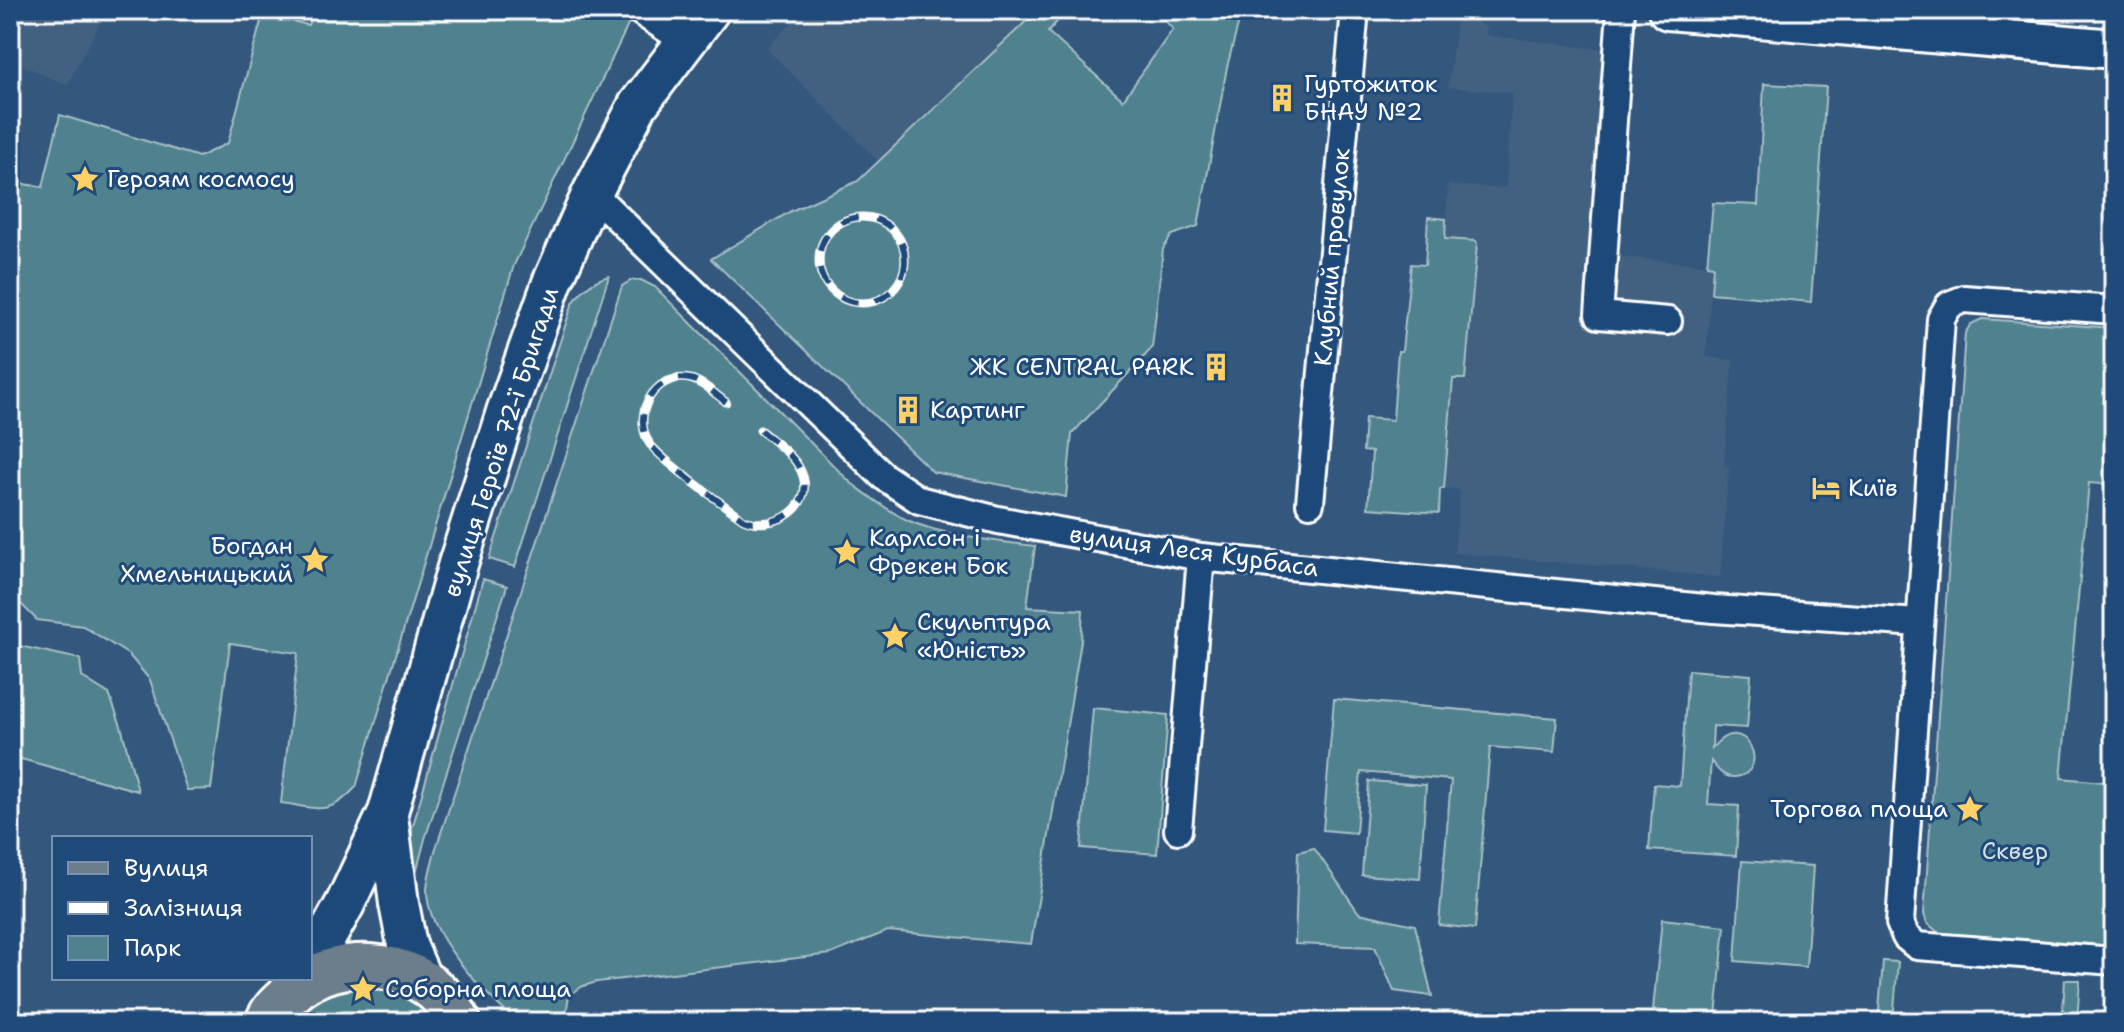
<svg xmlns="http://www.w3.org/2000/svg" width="2124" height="1032" viewBox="0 0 2124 1032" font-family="'Shantell Sans',sans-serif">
  <rect width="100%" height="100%" fill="#34577d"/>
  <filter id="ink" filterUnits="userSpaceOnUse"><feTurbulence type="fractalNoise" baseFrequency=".0125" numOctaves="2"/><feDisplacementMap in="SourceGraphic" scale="16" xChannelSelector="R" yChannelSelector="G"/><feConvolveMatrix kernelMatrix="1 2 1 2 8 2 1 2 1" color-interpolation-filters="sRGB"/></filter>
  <g filter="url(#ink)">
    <g fill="#43607f">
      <path d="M10 10H107L67 85 10 60Z"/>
      <path d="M804 10H1038L879 162 766 48Z"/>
      <path d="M1457 12 1486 27V35L1608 50 1590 254 1713 265 1706 357 1733 360 1724 466 1729 467 1720 577 1454 553 1460 490 1444 488 1453 378 1465 379 1476 241 1445 239 1448 185 1506 188 1512 93 1448 87Z"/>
    </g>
    <g fill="#50828e" stroke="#a8c0c6" stroke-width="2">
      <path d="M316 10H611L630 21 514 265 356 787C329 817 318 808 281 803L298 653 230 643 211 789 187 790 150 680 129 655 83 626 37 620 15 598 10 586V182L43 187 60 115 199 157 228 143 263 14 308 25Z"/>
      <path d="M1038 10H1067L1048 32 1123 100 1173 29 1155 10H1242L1227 67 1198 226 1172 235 1163 249 1152 348 1072 434 1066 497 933 472 711 259 791 211 858 181Z"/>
      <path d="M1764 84 1826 87 1811 302 1711 293 1713 266 1707 265 1713 203 1758 205Z"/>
      <path d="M1428 217 1446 219 1445 239 1476 241 1477 244 1465 379H1453L1444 488 1440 489 1439 513 1368 508 1372 452 1363 451 1365 418 1393 420 1398 351H1402L1411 264 1425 265Z"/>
      <path d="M609 276 515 567 489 559 572 305C581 290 592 280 609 276Z"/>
      <path d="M632 280H641L655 287 850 482C869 496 886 510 907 520 942 536 996 541 1035 546L1027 607 1083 610 1081 641 1031 944 888 931 831 954 597 982 583 986 569 995 565 1022H517C485 994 425 935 427 888 428 876 432 863 435 851L622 286Z"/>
      <path d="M1982 319 2114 328V485L2089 483 2061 778 2114 783V946L1939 933 1927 923 1924 914 1965 333 1971 324Z"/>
      <path d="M483 579 507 586 425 839 412 888V829Z"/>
      <path d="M10 644 80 659 82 677 109 694 121 726 138 791 10 756Z"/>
      <path d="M1688 670 1751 675 1747 728 1713 726 1712 748C1744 707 1774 773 1735 777 1723 778 1716 768 1711 761L1708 804 1739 806 1736 856 1649 850 1654 784 1680 786Z"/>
      <path d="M1334 699 1557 718 1554 752 1490 747 1475 929 1439 925 1451 780 1361 772 1356 833 1323 830Z"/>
      <path d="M1093 708 1168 715 1157 854 1081 848Z"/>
      <path d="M1369 781 1426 785 1420 879 1362 875Z"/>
      <path d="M1314 848 1359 913 1415 925 1432 996 1394 991 1375 947 1295 944 1298 852Z"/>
      <path d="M1742 861 1813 866 1806 967 1735 961Z"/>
      <path d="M1662 919 1725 926 1716 1016 1653 1010Z"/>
      <path d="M1883 961 1898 962 1893 1022H1878Z"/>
      <path d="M2065 980H2080L2077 1022H2062Z"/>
      <path d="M351 985C390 985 410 993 436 1022H294C311 1002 327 993 351 985Z"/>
    </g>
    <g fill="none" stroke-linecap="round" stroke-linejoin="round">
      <defs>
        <g id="street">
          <path d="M638 10 685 41"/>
          <path d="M1621 10 1599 315 1668 321"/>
          <path d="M592 193 883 476 919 500 998 520 1201 557 1714 609 1919 623"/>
          <path d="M2114 310 1964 299 1949 305 1941 319 1900 923 1906 937 1917 946 2114 961"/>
          <path d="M1310 503 1355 10"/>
          <path d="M1178 830 1201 557"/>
        </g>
        <g id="secondary">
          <path d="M1668 10 2114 49"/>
          <path d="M388 815 399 904 407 945 423 982"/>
          <path d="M310 967 345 904 388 812 458 564 506 412 552 283 592 193 638 105 710 10"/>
        </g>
        <path id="primary" d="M267 1022C272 1009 280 1003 290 994 338 948 430 959 459 1022"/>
      </defs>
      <use href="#street" stroke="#fff" stroke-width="32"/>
      <use href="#secondary" stroke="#fff" stroke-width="44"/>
      <use href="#primary" stroke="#fff" stroke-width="48"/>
      <use href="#street" stroke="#1f4a7a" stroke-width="26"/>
      <use href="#secondary" stroke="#1f4a7a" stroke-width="38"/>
      <use href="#primary" stroke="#6c7d8b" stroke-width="42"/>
      <defs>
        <g id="rail">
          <circle cx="862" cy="260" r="43"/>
          <path d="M726 402C715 394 703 382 690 379 656 372 632 412 648 441 658 459 723 504 743 519 774 533 819 506 800 469 792 453 774 442 760 430"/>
        </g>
      </defs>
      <use href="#rail" stroke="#fff" stroke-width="9"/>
      <use href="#rail" stroke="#1f4a7a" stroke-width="6" stroke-dasharray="18" stroke-linecap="butt"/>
    </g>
  </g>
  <defs>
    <symbol id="building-bare" viewBox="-9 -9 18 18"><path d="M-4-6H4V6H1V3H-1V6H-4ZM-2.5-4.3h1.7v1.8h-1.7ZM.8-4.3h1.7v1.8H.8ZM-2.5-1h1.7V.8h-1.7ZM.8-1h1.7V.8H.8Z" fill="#ffd166" stroke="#1f4a7a" stroke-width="2.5" paint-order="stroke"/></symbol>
    <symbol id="sight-bare" viewBox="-9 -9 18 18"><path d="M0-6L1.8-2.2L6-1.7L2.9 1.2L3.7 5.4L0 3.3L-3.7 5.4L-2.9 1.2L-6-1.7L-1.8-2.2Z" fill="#ffd166" stroke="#1f4a7a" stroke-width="2.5" paint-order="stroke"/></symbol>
    <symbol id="hotel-bare" viewBox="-9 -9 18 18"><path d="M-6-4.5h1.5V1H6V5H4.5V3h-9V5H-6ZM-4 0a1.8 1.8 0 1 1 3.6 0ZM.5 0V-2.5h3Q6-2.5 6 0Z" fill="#ffd166" stroke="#1f4a7a" stroke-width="2.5" paint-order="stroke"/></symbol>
  </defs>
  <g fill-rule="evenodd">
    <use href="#building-bare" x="1262" y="78" width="40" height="40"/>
    <use href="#sight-bare" x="65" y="159" width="40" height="40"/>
    <use href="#building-bare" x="1196" y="347" width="40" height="40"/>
    <use href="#building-bare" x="888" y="390" width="40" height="40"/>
    <use href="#hotel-bare" x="1806" y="468" width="40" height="40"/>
    <use href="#sight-bare" x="827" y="532" width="40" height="40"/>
    <use href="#sight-bare" x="295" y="540" width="40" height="40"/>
    <use href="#sight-bare" x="875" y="616" width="40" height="40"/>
    <use href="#sight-bare" x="1950" y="789" width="40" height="40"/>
    <use href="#sight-bare" x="343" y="969" width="40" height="40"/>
  </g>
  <g text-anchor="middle" stroke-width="6" stroke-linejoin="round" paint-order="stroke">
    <g font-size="24" fill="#fff" stroke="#1f4a7a" text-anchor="start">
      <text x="1304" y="92">Гуртожиток<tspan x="1304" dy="28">БНАУ №2</tspan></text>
      <text x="107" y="187">Героям космосу</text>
      <text x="1194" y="375" text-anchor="end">ЖК CENTRAL PARK</text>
      <text x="930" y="418">Картинг</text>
      <text x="1848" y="496">Київ</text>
      <text x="869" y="546">Карлсон і<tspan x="869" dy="28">Фрекен Бок</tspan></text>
      <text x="293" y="554" text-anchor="end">Богдан<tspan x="293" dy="28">Хмельницький</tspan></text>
      <text x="917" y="630">Скульптура<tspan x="917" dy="28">«Юність»</tspan></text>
      <text x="1948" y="817" text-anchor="end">Торгова площа</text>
      <text x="385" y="997">Соборна площа</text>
    </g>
    <g font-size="24" fill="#fff" stroke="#1f4a7a">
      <text transform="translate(1332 257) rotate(-85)" y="8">Клубний провулок</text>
      <text transform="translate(501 442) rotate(-72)" y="8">вулиця Героїв 72-ї Бригади</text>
      <text transform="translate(1194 551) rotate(8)" y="8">вулиця Леся Курбаса</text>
    </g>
    <g font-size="24" fill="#d3e0e3" stroke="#1f4a7a">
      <text x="2015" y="859">Сквер</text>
    </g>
  </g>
  <rect width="2124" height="1032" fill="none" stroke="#1f4a7a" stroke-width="40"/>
  <rect x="20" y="20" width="2084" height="992" fill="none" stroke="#fff" stroke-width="3" filter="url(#ink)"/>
  <rect x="52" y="836" width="260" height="144" fill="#1f4a7a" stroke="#7992af" stroke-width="2"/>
  <rect x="68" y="862" width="40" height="12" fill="#6c7d8b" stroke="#7992af" stroke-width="2"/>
  <text x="124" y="876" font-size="24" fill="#ffffff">Вулиця</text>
  <rect x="68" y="902" width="40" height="12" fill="#ffffff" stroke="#7992af" stroke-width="2"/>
  <text x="124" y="916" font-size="24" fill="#ffffff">Залізниця</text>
  <rect x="68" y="936" width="40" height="24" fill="#50828e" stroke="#7992af" stroke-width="2"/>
  <text x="124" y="956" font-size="24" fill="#ffffff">Парк</text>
</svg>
